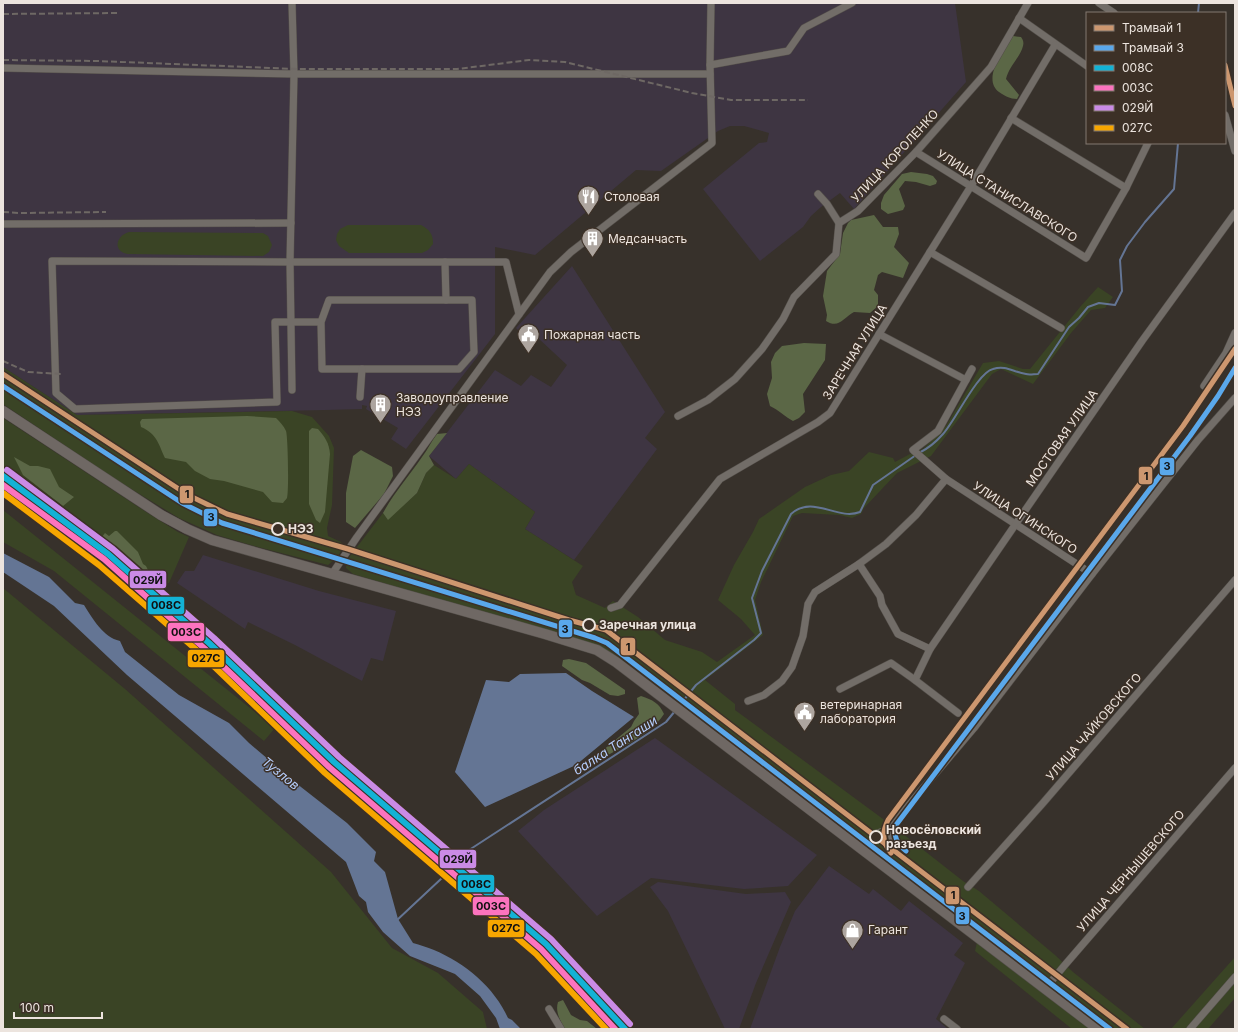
<svg xmlns="http://www.w3.org/2000/svg" width="1238" height="1032" viewBox="0 0 1238 1032" font-family="Inter,sans-serif">
  <rect width="100%" height="100%" fill="#37312b"/>
  <g fill="#3e3542">
    <path d="M3 3H955L966 82 854 209 840 193 821 207 811 216 803 227 760 261 703 189 759 143 767 142 769 133 744 126H730L718 131 661 171 636 170 535 255 495 247V334L406 449 391 439 398 428 366 409 367 406 362 405V409L325 410 77 415 3 367Z"/>
    <path d="M572 266 665 412 645 438 657 449 574 560 525 529 535 512 469 464 456 479 429 456 495 370 521 386 531 375 551 387 567 365 538 338 525 337 516 328Z"/>
    <path d="M203 555 319 591 396 611 383 661 371 658 362 681 295 645 248 622 245 629 177 583 185 571H194Z"/>
    <path d="M655 738 817 855 788 886 744 889 651 878 597 916 518 831 544 810Z"/>
    <path d="M829 866 869 894 873 889 901 911 909 901 963 943 954 955 965 963 936 1019 948 1029H750L780 947 795 911Z"/>
    <path d="M658 882 746 894 785 892 791 902 756 983 739 1029H725L668 911 650 887Z"/>
  </g>
  <g fill="#3a4425">
    <path d="M348 225H421C430 230 433 234 433 244L428 250 422 253H349L339 246 336 240 337 234 340 229Z"/>
    <path d="M129 232 263 233 268 236 272 245 269 252 263 256 128 254C113 252 115 236 129 232Z"/>
    <path d="M1098 287 1113 297 1105 308 1091 310 1071 333 1033 384 1001 369 992 374 931 456 897 473 864 508 861 514 852 518 839 515 802 513 793 516 761 582 755 600 763 635 705 680 735 704V710L898 830 963 881 979 891 1055 955 1073 972 1145 1029H1103L613 656 505 619 353 574 346 568 347 560 383 513 388 519 417 493 426 473 434 465 456 479 469 464 535 512 525 529 583 566 572 582 576 595 605 608 613 601 638 617 665 640 702 652 717 662 755 635 741 619 718 600 734 565 753 532 759 519 805 487 831 475 849 471 869 452 893 458 895 462 910 454 923 449 946 426 983 363 999 361 1023 369H1030L1080 307Z"/>
    <path d="M3 367 77 415 292 411 312 417 329 436 334 448 332 505 327 528 328 536 341 542 343 545C341 554 336 559 328 565L258 547 217 535 179 518 115 479 3 404Z"/>
    <path d="M3 418 146 512 178 532 189 537 169 583 158 586 3 468Z"/>
    <path d="M3 510 275 728 264 741 54 571 3 542Z"/>
    <path d="M3 588 125 689 331 872 392 948 438 973 483 1012 487 1029H3Z"/>
    <path d="M977 942 1092 1029H1072L975 951Z"/>
    <path d="M1235 957V998L1208 1029H1171Z"/>
  </g>
  <g fill="#5b6746">
    <path d="M1013 36 1021 37C1023 40 1024 42 1023 46 1021 56 1009 66 1006 79L1019 95 1017 99C1010 99 1005 96 999 92 981 78 1005 50 1013 36Z"/>
    <path d="M911 172 927 174 933 176 937 181 936 184 930 186 916 182 905 181 899 189 905 206 903 210 888 214 881 209V203L884 195 902 174Z"/>
    <path d="M874 215 883 227H898L899 234 894 247 909 263 903 278 882 272 878 275 874 290 878 295V306L870 313 854 312C843 318 839 329 826 321L827 315 823 296 827 271 840 254 843 233 848 223 851 220Z"/>
    <path d="M804 343 826 344 825 360 803 394 805 412 799 418 793 421C785 417 779 410 770 406L767 394 772 378 771 362 775 353 782 346Z"/>
    <path d="M247 416 276 418C280 422 284 426 286 431 288 436 289 492 287 498 286 500 284 501 283 503L272 502 263 492 224 481 210 479 195 471 186 462 165 458C158 443 157 434 141 427L140 422 142 419Z"/>
    <path d="M312 428 318 429C325 437 329 443 330 454L325 512 320 523 316 520 309 504V431Z"/>
    <path d="M447 433 429 456 434 465 426 473 417 493 388 520 383 513C394 493 409 476 422 457 428 449 431 442 437 434Z"/>
    <path d="M361 450 392 467 393 476 384 494 355 528 346 522V493L353 456Z"/>
    <path d="M14 457 30 466H38L50 469 59 487 74 497 63 506 23 475Z"/>
    <path d="M115 531H117L138 552 143 564 146 566 151 576 138 568 102 537 105 533 109 536Z"/>
    <path d="M569 659 586 663 625 690V694L618 696 610 695 590 683 582 680 562 666 563 660Z"/>
    <path d="M641 696C653 700 659 703 664 714 649 737 615 750 592 764L595 757 631 727 634 721 639 714 637 698Z"/>
    <path d="M563 1000 571 1015 580 1020 587 1021 597 1029H565C560 1020 555 1012 558 1002Z"/>
  </g>
  <g fill="#647594">
    <path d="M3 553 49 577 75 603 84 605C93 619 103 637 120 641L125 652 179 695 229 723 249 743 301 787 347 823 376 852 374 861 385 872 398 919 413 943C420 945 427 947 434 950 465 963 494 987 508 1018L512 1020 521 1029H500L496 1018 480 996 455 974 410 956 383 932 368 912 366 902 359 896 346 862 127 675 54 606 3 572Z"/>
    <path d="M566 673 592 691 634 717 576 765 485 807 455 772 486 680 509 682 520 674Z"/>
  </g>
  <g fill="none" stroke-linecap="round" stroke-linejoin="round">
    <g stroke="#647594" stroke-width="2">
      <path d="M1198 13 1199 3"/>
      <path d="M919 453C929 448 936 442 943 434 955 421 978 372 993 369 1006 365 1013 372 1026 374 1029 375 1034 374 1038 374L1069 327 1079 318 1088 307 1099 303 1115 305 1122 291 1120 260 1127 246 1145 222 1174 189 1178 143"/>
      <path d="M679 706 696 685 754 640 761 633 752 598 762 571 791 514C813 494 837 521 860 512L873 485 916 455"/>
      <path d="M466 852 666 722 675 711"/>
      <path d="M396 921 442 878"/>
    </g>
    <defs>
      <g id="street">
        <path d="M1099 3 1114 13"/>
        <path d="M1019 18 1087 66"/>
        <path d="M710 65 711 3"/>
        <path d="M3 68 294 74 292 3"/>
        <path d="M1225 115 1235 151"/>
        <path d="M1011 118 1126 188"/>
        <path d="M916 152 1086 258 1126 188 1148 143"/>
        <path d="M818 194 827 204 839 223"/>
        <path d="M3 224 291 223"/>
        <path d="M930 252 1061 328"/>
        <path d="M445 262 446 300"/>
        <path d="M519 314 506 262H290L294 74H710"/>
        <path d="M879 334 966 380"/>
        <path d="M972 369 938 431 913 450 946 479 1092 574"/>
        <path d="M1204 386 1226 353 1235 333"/>
        <path d="M292 390 290 262 52 261 56 393 75 409 277 402 275 322H321L322 369H459L474 352 472 300H329L321 322"/>
        <path d="M360 397 362 369"/>
        <path d="M678 416 708 400 735 379 762 349 783 319 794 297 836 254 839 223 858 211 916 152 991 67 1028 3"/>
        <path d="M859 564 880 596 882 605 898 634 930 649"/>
        <path d="M332 574 357 537 550 272 571 252 712 143 710 65 788 51 804 28 852 3"/>
        <path d="M611 608 620 605 720 479 818 422 830 413 971 186 1055 45"/>
        <path d="M915 680 930 649 1015 525 1142 341 1235 213"/>
        <path d="M840 689 891 663 915 680 958 713"/>
        <path d="M748 701 764 695 782 681 792 667 803 636 808 604 815 592 859 564 886 544 916 515 946 479"/>
        <path d="M878 862 893 850C895 836 886 835 896 820L974 728 1092 574 1198 440 1235 398"/>
        <path d="M968 887 1043 803 1235 580"/>
        <path d="M1045 989 1064 966 1235 768"/>
        <path d="M549 1009 561 1029"/>
        <path d="M944 1019 957 1029"/>
        <path d="M1190 1029 1235 977"/>
      </g>
      <path id="secondary" d="M3 411 161 515 187 529 212 540 545 634 597 650 616 662 1098 1029"/>
    </defs>
    <use href="#street" stroke="#534e49" stroke-width="8"/>
    <use href="#secondary" stroke="#534e49" stroke-width="11"/>
    <use href="#street" stroke="#726d68" stroke-width="7"/>
    <use href="#secondary" stroke="#6f6864" stroke-width="10"/>
    <path stroke="#6e6864" stroke-width="1" d="M863 830C874 832 882 830 890 822"/>
    <g stroke="#6e6864" stroke-width="2" stroke-dasharray="6 3" stroke-linecap="butt">
      <path d="M3 14 117 13"/>
      <path d="M3 60 98 61 297 69H457L529 60 565 62 692 93 731 100H808"/>
      <path d="M3 212 20 213 106 212"/>
      <path d="M3 361 28 372 61 374"/>
    </g>
    <defs>
      <path id="rail-1" d="M3 476 108 554 209 643 334 762 546 944 625 1029"/>
      <path id="rail-2" d="M3 485 104 559 204 648 329 767 541 949 615 1029"/>
      <path id="rail-3" d="M7 470 113 549 214 638 339 757 551 939 630 1024"/>
      <path id="rail-4" d="M3 493 99 565 200 653 325 773 536 954 606 1029"/>
    </defs>
    <use href="#rail-1" stroke="#3c3026" stroke-width="9"/>
    <use href="#rail-2" stroke="#3c3026" stroke-width="9"/>
    <use href="#rail-3" stroke="#3c3026" stroke-width="9"/>
    <use href="#rail-4" stroke="#3c3026" stroke-width="9"/>
    <use href="#rail-1" stroke="#13b2d5" stroke-width="6"/>
    <use href="#rail-2" stroke="#fc73be" stroke-width="6"/>
    <use href="#rail-3" stroke="#ca8be6" stroke-width="6"/>
    <use href="#rail-4" stroke="#f7a600" stroke-width="6"/>
    <defs>
      <g id="tram-1">
        <path d="M1225 65 1235 106"/>
        <path d="M3 374 188 495 227 514 348 549 569 620 606 630 1127 1029"/>
        <path d="M891 853C882 842 882 832 888 820L1183 426 1235 349"/>
      </g>
      <g id="tram-2">
        <path d="M3 386 182 503 222 523 595 638 607 643 1110 1029"/>
        <path d="M906 851C897 843 893 837 896 825L1190 436 1218 396 1235 368"/>
      </g>
    </defs>
    <use href="#tram-1" stroke="#3c3026" stroke-width="8"/>
    <use href="#tram-2" stroke="#3c3026" stroke-width="8"/>
    <use href="#tram-1" stroke="#cd976f" stroke-width="5"/>
    <use href="#tram-2" stroke="#5aa8eb" stroke-width="5"/>
  </g>
  <defs>
    <symbol id="restaurant-pin" viewBox="-11 -11 22 30"><path d="M0 17L-7.5 6A9.5 9.5 0 1 1 7.5 6Z" fill="#ada59f" stroke="#3c3026"/><path d="M-5-6h1v4h1v-4h1v4h1v-4h1v5L-1.5 .5V6h-2V.5L-5-1ZM5-6V6H3V1.5H1.5Q1.5-4 5-6Z" fill="#fff"/></symbol>
    <symbol id="building-pin" viewBox="-11 -11 22 30"><path d="M0 17L-7.5 6A9.5 9.5 0 1 1 7.5 6Z" fill="#ada59f" stroke="#3c3026"/><path d="M-4-6H4V6H1V3H-1V6H-4ZM-2.5-4.3h1.7v1.8h-1.7ZM.8-4.3h1.7v1.8H.8ZM-2.5-1h1.7V.8h-1.7ZM.8-1h1.7V.8H.8Z" fill="#fff"/></symbol>
    <symbol id="civic-pin" viewBox="-11 -11 22 30"><path d="M0 17L-7.5 6A9.5 9.5 0 1 1 7.5 6Z" fill="#ada59f" stroke="#3c3026"/><path d="M-.6-6.5H3V-4.5H.6V-3L4-1V1h2V6H-6V1h2V-1L-.6-3ZM-1.2 2.5V6h2.4V2.5Z" fill="#fff"/></symbol>
    <symbol id="shop-pin" viewBox="-11 -11 22 30"><path d="M0 17L-7.5 6A9.5 9.5 0 1 1 7.5 6Z" fill="#ada59f" stroke="#3c3026"/><path d="M-5-2.5h2.3a2.7 3.5 0 0 1 5.4 0H5L5.5 6h-11ZM-1.5-2.5h3a1.5 2.3 0 0 0-3 0Z" fill="#fff"/></symbol>
  </defs>
  <g fill-rule="evenodd">
    <use href="#restaurant-pin" x="576" y="184" width="25" height="34"/>
    <use href="#building-pin" x="580" y="226" width="25" height="34"/>
    <use href="#civic-pin" x="516" y="322" width="25" height="34"/>
    <use href="#building-pin" x="368" y="392" width="25" height="34"/>
    <use href="#civic-pin" x="792" y="700" width="25" height="34"/>
    <use href="#shop-pin" x="840" y="918" width="25" height="34"/>
  </g>
  <g fill="#3c3026" stroke="#ece4de" stroke-width="2">
    <circle cx="278" cy="529" r="6"/>
    <circle cx="589" cy="625" r="6"/>
    <circle cx="876" cy="837" r="6"/>
  </g>
  <g text-anchor="middle" stroke-width="3" stroke-linejoin="round" paint-order="stroke">
    <g font-size="12" fill="#ece4de" stroke="#3c3026">
      <text transform="translate(895 156) rotate(-47)" y="4">УЛИЦА КОРОЛЕНКО</text>
      <text transform="translate(1007 196) rotate(32)" y="4">УЛИЦА СТАНИСЛАВСКОГО</text>
      <text transform="translate(855 352) rotate(-58)" y="4">ЗАРЕЧНАЯ УЛИЦА</text>
      <text transform="translate(1062 438) rotate(-55)" y="4">МОСТОВАЯ УЛИЦА</text>
      <text transform="translate(1025 518) rotate(33)" y="4">УЛИЦА ОГИНСКОГО</text>
      <text transform="translate(1094 727) rotate(-49)" y="4">УЛИЦА ЧАЙКОВСКОГО</text>
      <text transform="translate(1131 871) rotate(-49)" y="4">УЛИЦА ЧЕРНЫШЕВСКОГО</text>
    </g>
    <g font-size="12" fill="#ece4de" stroke="#3c3026" text-anchor="start">
      <text x="604" y="201">Столовая</text>
      <text x="608" y="243">Медсанчасть</text>
      <text x="544" y="339">Пожарная часть</text>
      <text x="396" y="402">Заводоуправление<tspan x="396" dy="14">НЭЗ</tspan></text>
      <text x="820" y="709">ветеринарная<tspan x="820" dy="14">лаборатория</tspan></text>
      <text x="868" y="934">Гарант</text>
    </g>
    <g font-size="12" font-weight="bold" fill="#ece4de" stroke="#3c3026" text-anchor="start">
      <text x="288" y="533">НЭЗ</text>
      <text x="599" y="629">Заречная улица</text>
      <text x="886" y="834">Новосёловский<tspan x="886" dy="14">разъезд</tspan></text>
    </g>
    <g font-size="13" font-style="italic" fill="#b5cefd" stroke="#3c3026">
      <text transform="translate(615 745) rotate(-33)" y="5">балка Тангаши</text>
      <text transform="translate(281 773) rotate(39)" y="5">Тузлов</text>
    </g>
  </g>
  <g stroke="#3c3026" stroke-width="1.5">
    <rect x="1159" y="457" width="16" height="19" rx="4" fill="#5aa8eb"/>
    <rect x="1138" y="466" width="15" height="19" rx="4" fill="#cd976f"/>
    <rect x="179" y="485" width="15" height="19" rx="4" fill="#cd976f"/>
    <rect x="203" y="508" width="15" height="19" rx="4" fill="#5aa8eb"/>
    <rect x="129" y="570" width="38" height="19" rx="4" fill="#ca8be6"/>
    <rect x="147" y="596" width="38" height="19" rx="4" fill="#13b2d5"/>
    <rect x="558" y="619" width="15" height="19" rx="4" fill="#5aa8eb"/>
    <rect x="167" y="622" width="38" height="20" rx="4" fill="#fc73be"/>
    <rect x="620" y="637" width="16" height="19" rx="4" fill="#cd976f"/>
    <rect x="187" y="649" width="38" height="19" rx="4" fill="#f7a600"/>
    <rect x="439" y="849" width="38" height="20" rx="4" fill="#ca8be6"/>
    <rect x="457" y="874" width="38" height="19" rx="4" fill="#13b2d5"/>
    <rect x="945" y="886" width="15" height="19" rx="4" fill="#cd976f"/>
    <rect x="472" y="896" width="38" height="20" rx="4" fill="#fc73be"/>
    <rect x="955" y="906" width="15" height="19" rx="4" fill="#5aa8eb"/>
    <rect x="487" y="919" width="38" height="19" rx="4" fill="#f7a600"/>
  </g>
  <g font-size="11" text-anchor="middle" font-weight="bold" fill="#111">
    <text x="1167" y="470">3</text>
    <text x="1146" y="480">1</text>
    <text x="187" y="498">1</text>
    <text x="211" y="521">3</text>
    <text x="148" y="584">029Й</text>
    <text x="166" y="609">008С</text>
    <text x="565" y="633">3</text>
    <text x="186" y="636">003С</text>
    <text x="628" y="651">1</text>
    <text x="206" y="662">027С</text>
    <text x="458" y="863">029Й</text>
    <text x="476" y="888">008С</text>
    <text x="953" y="899">1</text>
    <text x="491" y="910">003С</text>
    <text x="962" y="920">3</text>
    <text x="506" y="932">027С</text>
  </g>
  <rect width="1238" height="1032" fill="none" stroke="#ece4de" stroke-width="8"/>
  <rect x="1086" y="12" width="140" height="132" fill="#3c3026" stroke="#827870"/>
  <rect x="1094" y="25" width="20" height="6" fill="#cd976f" stroke="#827870"/>
  <text x="1122" y="32" font-size="12" fill="#ece4de">Трамвай 1</text>
  <rect x="1094" y="45" width="20" height="6" fill="#5aa8eb" stroke="#827870"/>
  <text x="1122" y="52" font-size="12" fill="#ece4de">Трамвай 3</text>
  <rect x="1094" y="65" width="20" height="6" fill="#13b2d5" stroke="#827870"/>
  <text x="1122" y="72" font-size="12" fill="#ece4de">008С</text>
  <rect x="1094" y="85" width="20" height="6" fill="#fc73be" stroke="#827870"/>
  <text x="1122" y="92" font-size="12" fill="#ece4de">003С</text>
  <rect x="1094" y="105" width="20" height="6" fill="#ca8be6" stroke="#827870"/>
  <text x="1122" y="112" font-size="12" fill="#ece4de">029Й</text>
  <rect x="1094" y="125" width="20" height="6" fill="#f7a600" stroke="#827870"/>
  <text x="1122" y="132" font-size="12" fill="#ece4de">027С</text>
  <path d="M14 1012v6h88v-6" fill="none" stroke="#ece4de" stroke-width="2"/>
  <text x="20" y="1012" font-size="12" fill="#ece4de" stroke="#3c3026" stroke-width="3" paint-order="stroke">100 m</text>
</svg>
